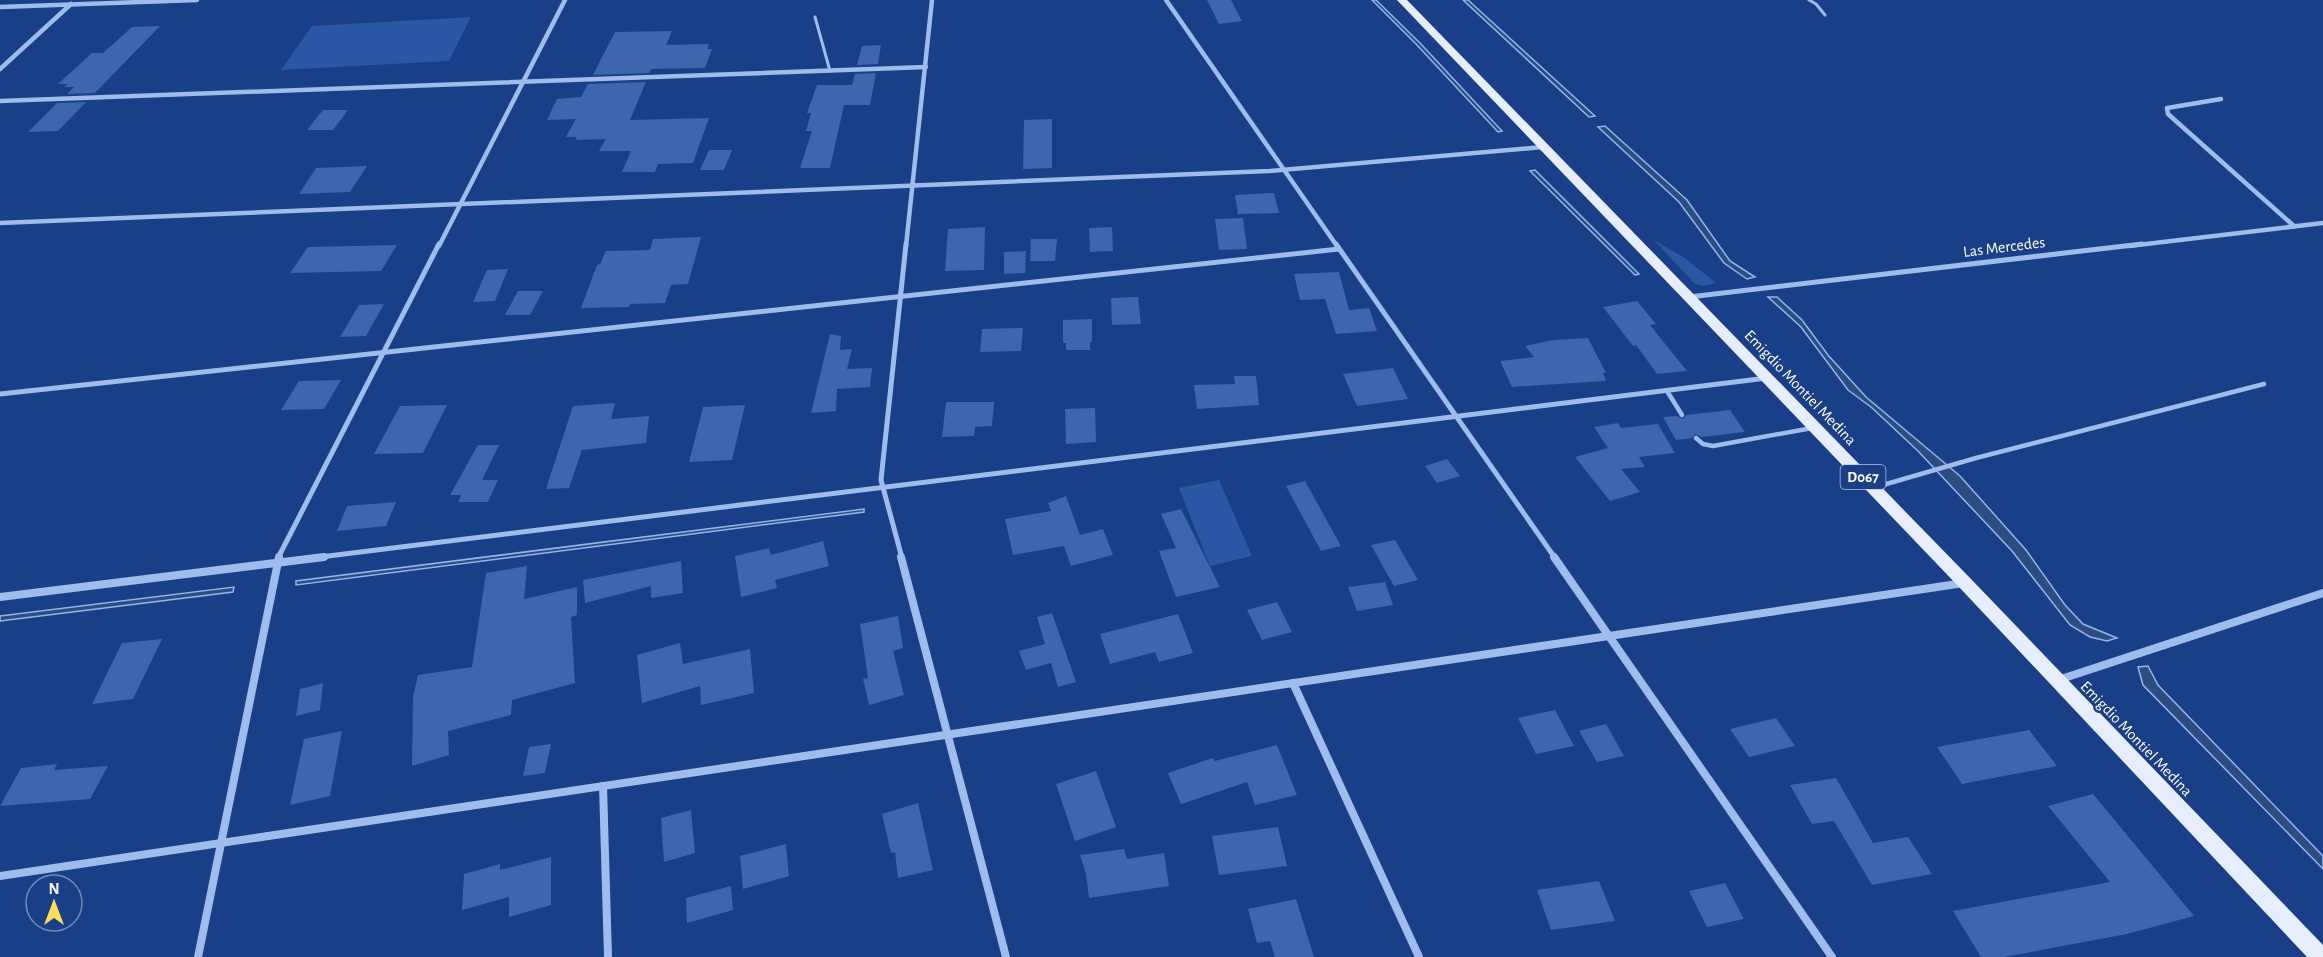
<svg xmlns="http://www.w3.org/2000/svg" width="2323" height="957" viewBox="0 0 2323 957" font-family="'Alegreya Sans',sans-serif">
  <rect width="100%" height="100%" fill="#183f87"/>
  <g fill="#2b57a5">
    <path d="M471 17 449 61 281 70 312 26Z"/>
    <path d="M1654 240 1685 258 1716 283 1703 286 1695 284Z"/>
    <path d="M1219 480 1252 556 1210 566 1179 488Z"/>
  </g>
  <g fill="#2f4c81" stroke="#92b5ef" stroke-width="1.5">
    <path d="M1372 0H1376L1420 43 1502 131 1498 132 1416 44Z"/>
    <path d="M1463 0H1468L1595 116 1589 117Z"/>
    <path d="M1605 126 1687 200 1730 261 1755 277 1747 279 1724 263 1679 202 1598 127Z"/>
    <path d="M1535 170 1639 274 1635 275 1530 171Z"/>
    <path d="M1768 297H1777L1802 320 1828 355 1866 397 1960 476 2026 550 2065 605 2083 624 2117 638 2107 641 2090 637 2070 625 2012 551 1918 451 1871 407 1848 390 1801 327Z"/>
    <path d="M864 509V512L296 585V581Z"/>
    <path d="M234 587 233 592 0 621V616Z"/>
    <path d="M2148 666 2158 685 2323 856V869L2143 685 2138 667Z"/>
  </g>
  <g fill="#3d66ae">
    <path d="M1207 0H1231L1242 21 1219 24Z"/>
    <path d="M160 26 95 93 67 94 74 87H64L68 84H58L92 53H103L132 27Z"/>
    <path d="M672 31 666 45 709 44 707 49H712L705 68 651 69 649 73 593 75 615 32Z"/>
    <path d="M881 45 878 64 857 65 862 46Z"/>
    <path d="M876 73 870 105H844L830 168H800L812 131H806L811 113H807L817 85H852L855 74Z"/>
    <path d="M646 82 630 120 709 118 693 163 658 164 655 172H622L631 151H599L606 139 575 140 577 137H566L576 119 547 120 557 99 581 97 588 84Z"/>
    <path d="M86 102 58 131 28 132 57 103Z"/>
    <path d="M323 110H348L333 130H307Z"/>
    <path d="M1052 119V168L1023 169 1024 120Z"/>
    <path d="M709 150H732L724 170H700Z"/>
    <path d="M367 166 350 192 299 194 316 168Z"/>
    <path d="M1274 193 1279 213 1238 214 1235 195Z"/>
    <path d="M1243 218 1247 249 1219 250 1215 219Z"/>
    <path d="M985 227 984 270 945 271 948 229Z"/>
    <path d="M1112 227 1113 251 1090 252 1089 228Z"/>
    <path d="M701 237 688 284 671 285 665 303 630 304 629 307 581 308 597 265 600 264 606 251 650 250 653 239Z"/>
    <path d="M1031 239H1057L1055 261H1030Z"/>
    <path d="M397 245 381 271 290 273 308 247Z"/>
    <path d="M1026 251 1025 273 1004 274V252Z"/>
    <path d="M508 269 495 301 473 302 487 270Z"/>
    <path d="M1339 272 1349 310 1369 308 1377 331 1336 334 1325 299 1300 300 1294 274Z"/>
    <path d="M518 291H543L530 315H505Z"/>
    <path d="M1138 297 1141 324 1112 325 1111 298Z"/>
    <path d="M1637 301 1656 324 1650 325 1687 371 1657 374 1636 345 1633 346 1603 307Z"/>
    <path d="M384 304 366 336 340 337 359 305Z"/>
    <path d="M1092 319V342H1090V350H1066V343H1063V320Z"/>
    <path d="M1023 328 1021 351 980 352 982 329Z"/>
    <path d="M830 334 841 336 840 350 852 349 847 369 872 368 870 387 837 389 836 411 811 413Z"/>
    <path d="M1588 338 1606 373H1603L1606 381 1512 387 1500 361 1534 357 1525 346 1553 340Z"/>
    <path d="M1393 368 1408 399 1357 406 1343 374Z"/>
    <path d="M1234 376H1256L1259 405 1197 409 1194 385 1235 384Z"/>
    <path d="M341 380 324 409 281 410 299 381Z"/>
    <path d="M946 402H994L992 426 975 427 974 436 942 437Z"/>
    <path d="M615 403 611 419 649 416 646 443 582 450 569 488 546 489 573 406Z"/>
    <path d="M447 405 423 453 374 454 400 406Z"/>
    <path d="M745 405 732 460 689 462 703 407Z"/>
    <path d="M1095 408 1096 442 1066 444 1065 409Z"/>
    <path d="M1730 410 1745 432 1702 437 1695 434 1692 438 1676 440 1663 417 1677 416 1683 419 1686 415Z"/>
    <path d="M1618 423 1621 428 1658 424 1675 453 1639 457 1645 467 1621 469 1640 492 1610 501 1575 457 1608 448 1594 427Z"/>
    <path d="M478 445H499L482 480H498L488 502H458L461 495H450Z"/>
    <path d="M1447 459 1460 476 1437 483 1425 466Z"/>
    <path d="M1305 481 1341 546 1321 551 1286 486Z"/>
    <path d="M1066 496 1080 535 1103 529 1113 555 1071 566 1064 546 1013 555 1005 519 1051 511 1048 503Z"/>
    <path d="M396 502 386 526 337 531 347 506Z"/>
    <path d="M1181 509 1220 587 1176 597 1159 551 1176 548 1161 514Z"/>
    <path d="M1395 540 1418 580 1394 586 1371 545Z"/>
    <path d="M823 541 829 566 775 580 777 588 741 597 735 556 769 548 771 555Z"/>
    <path d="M681 561 683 593 651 598V586L585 603 583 580Z"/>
    <path d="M527 566 524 599 577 587V615L571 617 575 683 512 700 511 715 448 731 449 755 412 766 413 697 418 675 472 667 486 573Z"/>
    <path d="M1385 582 1393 605 1357 611 1348 587Z"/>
    <path d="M1277 602 1292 632 1262 640 1247 610Z"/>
    <path d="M1052 613 1076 682 1058 687 1051 663 1026 670 1019 651 1045 644 1037 617Z"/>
    <path d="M1178 614 1193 653 1159 662 1155 652 1110 664 1100 634Z"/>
    <path d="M898 616 903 648 893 651 904 695 869 705 863 679 868 678 860 624Z"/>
    <path d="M162 639 133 699 92 704 122 643Z"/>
    <path d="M680 643 683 664 750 649 754 693 701 705 700 686 642 703 637 655Z"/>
    <path d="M323 683 320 710 296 716 300 689Z"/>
    <path d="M1555 710 1574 746 1536 754 1518 718Z"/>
    <path d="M1776 718 1795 746 1749 757 1730 729Z"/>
    <path d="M1606 724 1624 756 1597 762 1579 731Z"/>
    <path d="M2029 730 2057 766 1962 784 1937 747Z"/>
    <path d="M342 731 330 796 290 805 304 739Z"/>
    <path d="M551 744 545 773 523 776 529 747Z"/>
    <path d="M1277 745 1297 795 1255 805 1247 782 1181 804 1168 773 1213 758 1215 761Z"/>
    <path d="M57 764 54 770 108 766 90 799 0 806 21 768Z"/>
    <path d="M1096 771 1116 827 1075 841 1056 784Z"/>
    <path d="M1836 778 1873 843 1908 837 1932 874 1872 885 1834 821 1812 824 1790 785Z"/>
    <path d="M2093 794 2194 916 2127 934 2004 957H1981L1953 911 2110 882 2048 806Z"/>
    <path d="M918 803 933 870 898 878 895 852 891 853 882 814Z"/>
    <path d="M691 810 695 853 664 862 661 818Z"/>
    <path d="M1278 827 1287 866 1219 875 1212 836Z"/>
    <path d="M786 844 789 876 743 889 740 856Z"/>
    <path d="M1124 849 1127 859 1164 853 1169 886 1089 898 1086 874 1080 855Z"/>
    <path d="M551 857V905L509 917V897L462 910 464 874 500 864V870Z"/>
    <path d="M1599 881 1615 921 1551 930 1537 890Z"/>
    <path d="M1725 883 1744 919 1707 927 1689 891Z"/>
    <path d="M731 886 733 910 687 923 686 898Z"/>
    <path d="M1296 899 1314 957H1275L1270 941 1257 943 1248 909Z"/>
  </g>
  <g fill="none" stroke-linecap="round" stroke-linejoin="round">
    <g stroke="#9fbced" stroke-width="3">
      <path d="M1809 0 1816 4 1825 15"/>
      <path d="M815 17 830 71"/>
    </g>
    <g stroke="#9fbced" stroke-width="4.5">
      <path d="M1667 391 1682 415"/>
      <path d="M1696 438 1703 444 1713 446 1812 428"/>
      <path d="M1876 487 1976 458 2264 384"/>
    </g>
    <g stroke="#9fbced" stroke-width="4.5">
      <path d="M1166 0 1337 246"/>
      <path d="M0 7 197 0"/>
      <path d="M0 69 71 4"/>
      <path d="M2221 99 2167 108 2168 114 2294 226"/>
      <path d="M0 101 926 67"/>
      <path d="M0 223 1269 171 1543 147"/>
      <path d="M439 246 565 0"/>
      <path d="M906 246 932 0"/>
      <path d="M2129 246 2323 223"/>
    </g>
    <g stroke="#9fbced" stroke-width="5">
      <path d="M1336 244 1555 558"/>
      <path d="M1689 297 2142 244"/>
      <path d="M0 394 1339 249"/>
      <path d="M278 558 439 244"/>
      <path d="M312 558 1767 378"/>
      <path d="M902 558 881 480 906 244"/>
    </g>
    <g stroke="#9fbced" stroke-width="8">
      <path d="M901 557 1006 957"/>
      <path d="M1554 557 1832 957"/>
      <path d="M0 597 324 557"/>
      <path d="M2058 680 2323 593"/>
      <path d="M1293 683 1419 957"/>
      <path d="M603 786 608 957"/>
      <path d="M0 876 1964 583"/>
      <path d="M198 957 279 557"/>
    </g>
    <path fill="#e5edff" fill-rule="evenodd" d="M1397 0H1407L1971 579 2323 945V957H2307L1959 587Z"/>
  </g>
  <g text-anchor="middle" stroke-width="5" stroke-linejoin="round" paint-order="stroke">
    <rect fill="#183f87" stroke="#bac5db" stroke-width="1.5" x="1840.5" y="465" width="45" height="24" rx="4.5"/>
    <g font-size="15" font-weight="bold" fill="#fff">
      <text x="1863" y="482">D067</text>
    </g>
    <g font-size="16" fill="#fff" stroke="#183f87">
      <text transform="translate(2004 246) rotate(-7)" y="6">Las Mercedes</text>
      <text transform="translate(1801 387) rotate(46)" y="6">Emigdio Montiel Medina</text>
      <text transform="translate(2137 738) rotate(46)" y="6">Emigdio Montiel Medina</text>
    </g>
  </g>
  <g transform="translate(54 903)"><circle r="28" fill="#183f87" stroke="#748cb7" stroke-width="1.5"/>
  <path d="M0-4.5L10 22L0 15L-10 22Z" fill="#ffdd5b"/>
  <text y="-9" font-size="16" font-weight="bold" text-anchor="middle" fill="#ffffff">N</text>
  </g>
</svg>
